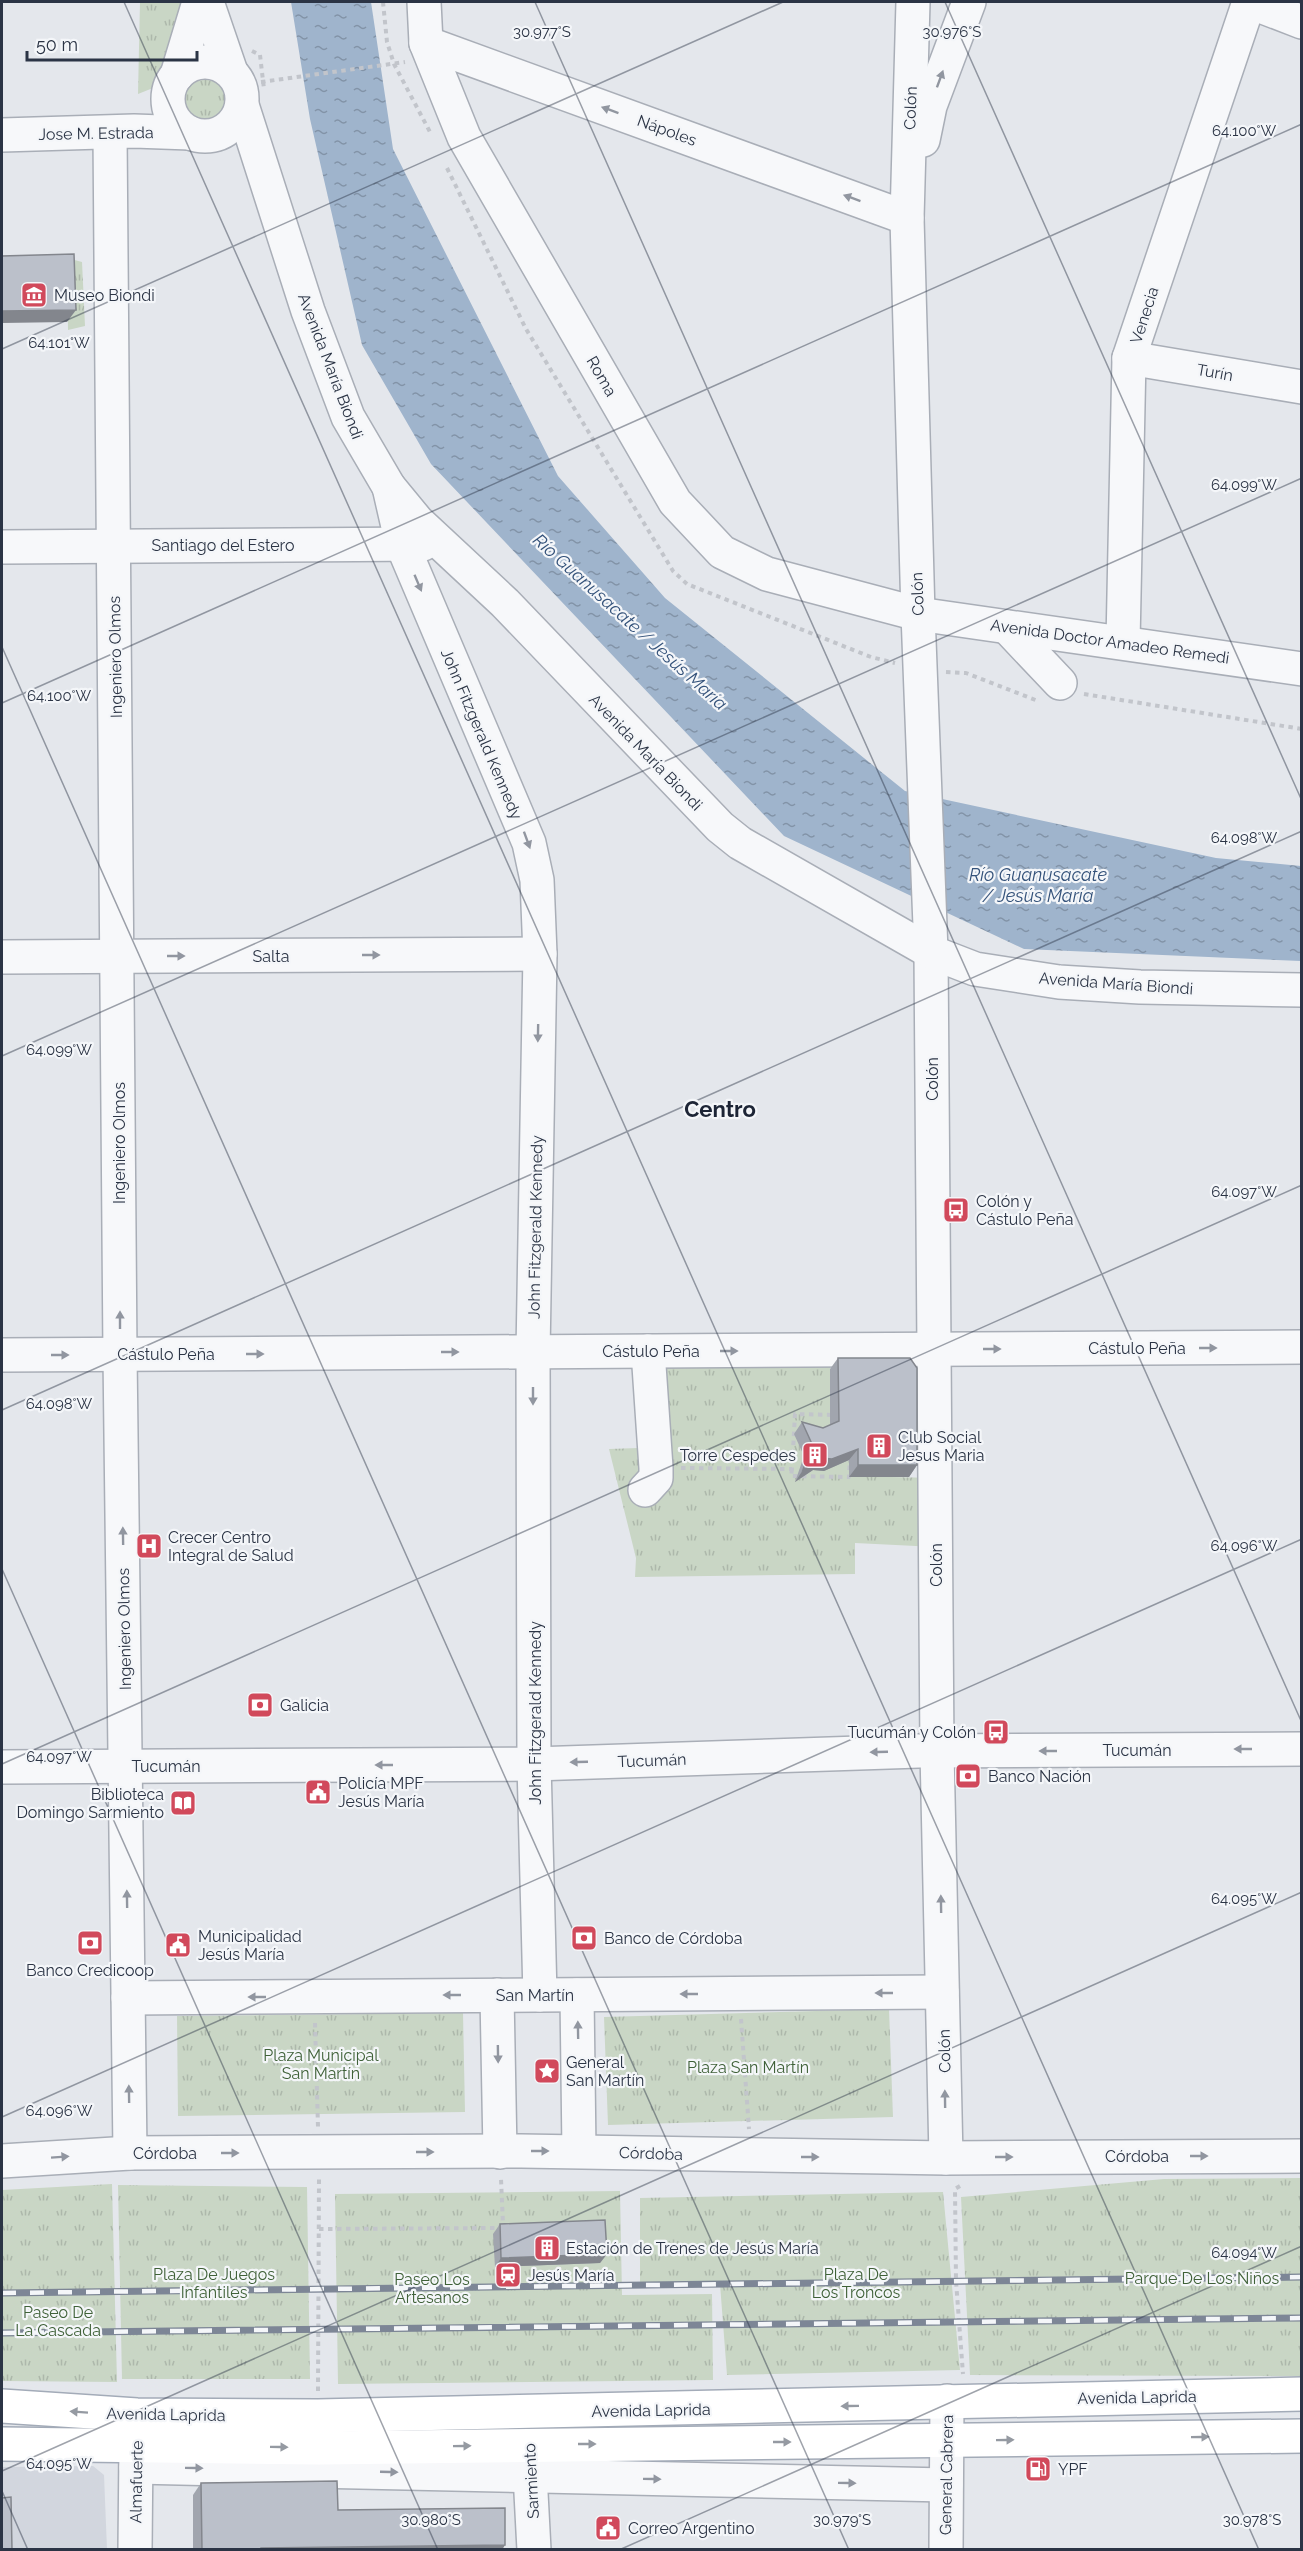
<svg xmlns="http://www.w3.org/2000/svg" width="1303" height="2551" viewBox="0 0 1303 2551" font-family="Raleway,sans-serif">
  <defs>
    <pattern id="park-tufts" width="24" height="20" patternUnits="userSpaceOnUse" patternTransform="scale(1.5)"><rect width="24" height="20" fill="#c9d6c5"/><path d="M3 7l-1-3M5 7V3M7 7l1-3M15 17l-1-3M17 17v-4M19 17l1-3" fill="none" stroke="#adb8ab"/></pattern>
    <pattern id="water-ripples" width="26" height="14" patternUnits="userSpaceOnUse" patternTransform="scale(1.5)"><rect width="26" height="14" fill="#9fb4cc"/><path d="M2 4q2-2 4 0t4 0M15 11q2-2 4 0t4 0" fill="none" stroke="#8293a7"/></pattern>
  </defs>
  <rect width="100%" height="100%" fill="#e4e7ec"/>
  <path fill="#d2d6de" d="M93 2466 104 2475 107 2549H2V2467Z"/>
  <g fill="url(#park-tufts)">
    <path d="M140 2H182V9L153 88 138 94Z"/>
    <circle cx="206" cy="101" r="25"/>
    <path d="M67 258 82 262 85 326 68 330Z"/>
    <path d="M831 1350 830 1369 850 1412 849 1476 935 1478 936 1547 855 1543V1574L635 1577 636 1558 609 1449 638 1448 637 1351Z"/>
    <path d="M889 2009 893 2117 608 2125 604 2017Z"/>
    <path d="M463 2013 465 2112 178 2116 177 2016Z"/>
    <path d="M1301 2178V2376L970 2375 961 2197 1164 2179Z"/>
    <path d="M112 2184 117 2382 2 2381V2190Z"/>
    <path d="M118 2185 307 2187 310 2379H122Z"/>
    <path d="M620 2191 622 2295 712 2294 713 2380 338 2384 335 2194Z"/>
    <path d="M943 2192 960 2370 727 2375 720 2284 640 2283V2198Z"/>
  </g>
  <path fill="url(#water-ripples)" d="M291 2H371L393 149 558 476 665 598 905 791 1216 858 1301 866V961L1024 949 784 836 431 464 362 345 310 119Z"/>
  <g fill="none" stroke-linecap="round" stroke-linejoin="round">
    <defs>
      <g id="minor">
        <path d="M207 2 231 72"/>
        <path d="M424 2 426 43 464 137 675 502 722 552 767 574 918 614 1302 669"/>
        <path d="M913 2 907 218 918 614 931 952 937 1751 946 2158"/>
        <path d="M1250 2 1302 22"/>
        <path d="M426 43 907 218"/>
        <circle cx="205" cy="99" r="37"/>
        <path d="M177 75 199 2"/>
        <path d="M242 105 308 311 348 417 389 487 417 521 505 603 720 827 740 843 931 952 975 969 1059 982 1140 987 1302 990"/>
        <path d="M110 133 120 1355 130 2153"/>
        <path d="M2 135 134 131 190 133"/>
        <path d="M923 140 930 106 969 2"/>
        <path d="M1129 358 1302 387"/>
        <path d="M389 487 402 544 529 843 537 880 540 954 533 1352 534 1764 540 1995"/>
        <path d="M2 547 423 544"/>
        <path d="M1007 627 1060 683"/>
        <path d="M1123 642 1129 358 1249 2"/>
        <path d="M2 957 540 954"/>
        <path d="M2 1355 1302 1347"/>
        <path d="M645 1490 656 1478V1468L648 1351"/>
        <path d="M2 1767 534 1764 919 1751 1302 1749"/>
        <path d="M497 1995 500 2152"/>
        <path d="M577 1995 579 2151"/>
        <path d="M128 1998 942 1992"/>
        <path d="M2 2161 130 2153 521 2151 946 2158 1302 2156"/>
        <path d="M529 2455 534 2550"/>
        <path d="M136 2467 946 2485"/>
        <path d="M135 2550 136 2446"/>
        <path d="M946 2550 947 2401"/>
      </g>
      <g id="major">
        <path d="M2 2406 137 2415 318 2416 1302 2394"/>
        <path d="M2 2444 319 2448 1302 2436"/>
      </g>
    </defs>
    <use href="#minor" stroke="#a9aeb7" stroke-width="36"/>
    <use href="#major" stroke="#a3abb8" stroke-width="36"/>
    <g stroke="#c2c5cb" stroke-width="4" stroke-dasharray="4.5 4.5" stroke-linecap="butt">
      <path d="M383 2 387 42 394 64 430 132"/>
      <path d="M252 51 260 55 264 89"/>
      <path d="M261 82 405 62"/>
      <path d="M447 168 526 329 673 571 687 584 871 657 895 663"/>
      <path d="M946 672 966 673 1038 701"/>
      <path d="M1084 694 1302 729"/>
      <path d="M681 1468 792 1469 795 1414 834 1415"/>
      <path d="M792 1469 791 1476 849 1477 850 1456"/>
      <path d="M741 2019 749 2129"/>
      <path d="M315 2023 318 2127"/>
      <path d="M960 2186 955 2189 956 2281 963 2374"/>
      <path d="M319 2229 498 2228 503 2224 501 2179"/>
      <path d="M318 2391 319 2179"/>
    </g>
    <use href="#minor" stroke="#f7f8fa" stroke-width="33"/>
    <use href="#major" stroke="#fff" stroke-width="33"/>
    <defs>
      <g id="rail">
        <path d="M2 2293 1302 2277"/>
        <path d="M2 2333 1302 2318"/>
      </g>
    </defs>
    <use href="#rail" stroke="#7d8696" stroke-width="7"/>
    <use href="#rail" stroke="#f4f6f9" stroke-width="4.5" stroke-dasharray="14" stroke-linecap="butt"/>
  </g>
  <g fill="#a1a5ae">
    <path d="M838 1358 917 1465 909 1477H849V1460L824 1471 813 1470 795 1482 804 1456 794 1434 802 1422 823 1428 830 1425V1369Z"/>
    <path d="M500 2224 607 2254 600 2263 495 2267 493 2234Z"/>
    <path d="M201 2483 338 2510 502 2550H193V2495Z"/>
  </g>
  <g fill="#83868d">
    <path d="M76 310 67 322 2 323V311Z"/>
    <path d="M858 1449 849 1460 824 1471 813 1470 795 1482 803 1470 821 1458Z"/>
    <path d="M858 1465H917L909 1477H849Z"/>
    <path d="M607 2254 600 2263 495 2267 501 2258Z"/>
    <path d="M505 2545 502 2550H260L261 2548Z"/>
  </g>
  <g fill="#bbc0ca" stroke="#83868d" stroke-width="1.5">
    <path d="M74 254 76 310 2 311V256Z"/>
    <path d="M838 1358H910L917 1368V1465H858V1449L832 1459 821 1458 803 1470 812 1444 802 1422 823 1428 839 1421Z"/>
    <path d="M605 2220 607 2254 501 2258 500 2224Z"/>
    <path d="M337 2481 338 2510 505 2508V2545L261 2548V2550H202L201 2483Z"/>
    <path d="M11 2497 12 2550H2V2498Z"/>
  </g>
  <defs><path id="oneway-solid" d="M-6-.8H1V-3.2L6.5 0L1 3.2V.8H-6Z" transform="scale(1.5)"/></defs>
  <g fill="#9196a0">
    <use href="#oneway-solid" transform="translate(940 79) rotate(-70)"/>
    <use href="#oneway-solid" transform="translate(610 110) rotate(-160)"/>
    <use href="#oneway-solid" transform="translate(852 198) rotate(-160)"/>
    <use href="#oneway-solid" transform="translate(418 583) rotate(67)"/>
    <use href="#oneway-solid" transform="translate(527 840) rotate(70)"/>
    <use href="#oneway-solid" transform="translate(371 955)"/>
    <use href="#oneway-solid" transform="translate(176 956)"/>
    <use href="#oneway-solid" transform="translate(538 1033) rotate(91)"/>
    <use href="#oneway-solid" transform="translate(120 1320) rotate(-90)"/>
    <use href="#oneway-solid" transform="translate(1208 1348)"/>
    <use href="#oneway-solid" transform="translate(992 1349)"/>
    <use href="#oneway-solid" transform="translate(729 1351)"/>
    <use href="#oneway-solid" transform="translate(450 1352)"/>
    <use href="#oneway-solid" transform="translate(255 1354)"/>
    <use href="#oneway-solid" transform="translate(60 1355)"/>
    <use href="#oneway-solid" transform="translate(533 1396) rotate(90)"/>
    <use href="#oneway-solid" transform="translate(123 1536) rotate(-91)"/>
    <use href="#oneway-solid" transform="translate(1243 1749) rotate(180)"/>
    <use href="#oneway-solid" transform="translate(1048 1751) rotate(180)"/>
    <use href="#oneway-solid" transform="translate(879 1752) rotate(178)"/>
    <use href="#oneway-solid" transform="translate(579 1762) rotate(178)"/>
    <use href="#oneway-solid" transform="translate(384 1765) rotate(180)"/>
    <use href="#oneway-solid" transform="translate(127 1899) rotate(-91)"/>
    <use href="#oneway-solid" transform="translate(941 1904) rotate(-91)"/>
    <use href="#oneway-solid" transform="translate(884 1993) rotate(180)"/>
    <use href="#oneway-solid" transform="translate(689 1994) rotate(180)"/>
    <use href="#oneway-solid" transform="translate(452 1995) rotate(180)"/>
    <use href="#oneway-solid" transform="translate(257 1997) rotate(180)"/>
    <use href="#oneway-solid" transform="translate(578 2030) rotate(-91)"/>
    <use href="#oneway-solid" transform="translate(498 2054) rotate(89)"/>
    <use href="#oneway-solid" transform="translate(129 2094) rotate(-91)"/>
    <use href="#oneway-solid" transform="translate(945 2099) rotate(-91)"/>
    <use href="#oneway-solid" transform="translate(540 2151)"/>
    <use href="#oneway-solid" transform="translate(425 2152)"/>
    <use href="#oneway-solid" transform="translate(230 2153)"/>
    <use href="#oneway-solid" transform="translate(1199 2156)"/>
    <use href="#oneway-solid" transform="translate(60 2157) rotate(-4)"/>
    <use href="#oneway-solid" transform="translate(810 2157)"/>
    <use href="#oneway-solid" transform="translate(1004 2157)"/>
    <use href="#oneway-solid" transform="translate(194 2468) rotate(1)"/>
    <use href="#oneway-solid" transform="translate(389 2472) rotate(2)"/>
    <use href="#oneway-solid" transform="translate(652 2479) rotate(1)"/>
    <use href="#oneway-solid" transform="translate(847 2483) rotate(1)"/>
  </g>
  <g fill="#959aa2">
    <use href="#oneway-solid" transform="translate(850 2406) rotate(179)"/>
    <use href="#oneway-solid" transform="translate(79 2412) rotate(-176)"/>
    <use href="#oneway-solid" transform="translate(1200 2437) rotate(-1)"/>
    <use href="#oneway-solid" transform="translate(1005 2440) rotate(-1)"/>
    <use href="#oneway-solid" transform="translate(782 2442)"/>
    <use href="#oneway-solid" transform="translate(587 2444)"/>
    <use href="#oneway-solid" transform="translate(462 2446) rotate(-1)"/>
    <use href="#oneway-solid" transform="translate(279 2447) rotate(1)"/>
  </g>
  <path fill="none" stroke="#2b3445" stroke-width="1.5" stroke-opacity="0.45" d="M124 2 1259 2550M535 2 1302 1723M945 2 1302 801M2 349 783 2M2 647 849 2550M2 703 1302 124M2 1056 1302 478M2 1410 1302 831M2 1569 438 2550M2 1764 1302 1185M2 2117 1302 1539M2 2471 1302 1892M2 2491 28 2550M619 2550 1302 2246"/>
  <defs>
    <symbol id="museum-square" viewBox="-11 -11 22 22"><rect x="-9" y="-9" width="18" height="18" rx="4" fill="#d1495b" stroke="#f4f6f9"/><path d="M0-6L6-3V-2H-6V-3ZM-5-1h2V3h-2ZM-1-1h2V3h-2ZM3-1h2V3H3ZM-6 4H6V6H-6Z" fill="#fff"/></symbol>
    <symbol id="bus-square" viewBox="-11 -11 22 22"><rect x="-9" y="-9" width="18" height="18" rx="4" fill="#d1495b" stroke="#f4f6f9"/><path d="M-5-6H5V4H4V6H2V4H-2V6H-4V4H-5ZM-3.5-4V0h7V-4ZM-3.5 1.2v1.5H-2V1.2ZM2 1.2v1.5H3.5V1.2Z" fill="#fff"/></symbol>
    <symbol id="building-square" viewBox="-11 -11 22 22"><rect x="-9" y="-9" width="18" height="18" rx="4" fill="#d1495b" stroke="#f4f6f9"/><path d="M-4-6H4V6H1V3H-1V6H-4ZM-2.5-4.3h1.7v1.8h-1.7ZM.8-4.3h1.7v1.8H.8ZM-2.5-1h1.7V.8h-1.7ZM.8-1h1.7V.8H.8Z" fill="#fff"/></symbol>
    <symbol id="hospital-square" viewBox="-11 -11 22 22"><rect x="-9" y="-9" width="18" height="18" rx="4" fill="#d1495b" stroke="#f4f6f9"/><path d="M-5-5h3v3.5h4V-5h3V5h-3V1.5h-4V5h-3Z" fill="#fff"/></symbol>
    <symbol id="bank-square" viewBox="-11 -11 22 22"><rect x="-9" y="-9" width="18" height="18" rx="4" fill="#d1495b" stroke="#f4f6f9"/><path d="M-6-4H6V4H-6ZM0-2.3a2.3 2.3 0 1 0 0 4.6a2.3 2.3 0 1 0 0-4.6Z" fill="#fff"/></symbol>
    <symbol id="civic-square" viewBox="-11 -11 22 22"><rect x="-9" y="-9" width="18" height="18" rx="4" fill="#d1495b" stroke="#f4f6f9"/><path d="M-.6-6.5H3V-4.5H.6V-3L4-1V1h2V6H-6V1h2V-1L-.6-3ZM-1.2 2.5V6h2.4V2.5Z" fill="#fff"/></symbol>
    <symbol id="library-square" viewBox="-11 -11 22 22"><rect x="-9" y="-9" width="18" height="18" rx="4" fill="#d1495b" stroke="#f4f6f9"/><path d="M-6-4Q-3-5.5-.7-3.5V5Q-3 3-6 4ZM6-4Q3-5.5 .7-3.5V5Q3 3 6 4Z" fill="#fff"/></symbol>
    <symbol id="sight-square" viewBox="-11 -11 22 22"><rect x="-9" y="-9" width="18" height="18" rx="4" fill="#d1495b" stroke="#f4f6f9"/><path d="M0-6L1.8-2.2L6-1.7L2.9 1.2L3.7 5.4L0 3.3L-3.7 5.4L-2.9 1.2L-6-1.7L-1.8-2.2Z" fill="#fff"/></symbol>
    <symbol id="station-square" viewBox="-11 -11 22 22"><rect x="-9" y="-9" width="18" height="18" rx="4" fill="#d1495b" stroke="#f4f6f9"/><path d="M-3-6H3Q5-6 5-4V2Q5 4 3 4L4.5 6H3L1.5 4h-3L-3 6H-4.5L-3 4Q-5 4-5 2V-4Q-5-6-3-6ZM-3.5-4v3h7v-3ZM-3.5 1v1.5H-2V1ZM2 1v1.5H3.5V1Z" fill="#fff"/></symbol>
    <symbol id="fuel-square" viewBox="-11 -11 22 22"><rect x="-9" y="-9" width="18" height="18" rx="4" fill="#d1495b" stroke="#f4f6f9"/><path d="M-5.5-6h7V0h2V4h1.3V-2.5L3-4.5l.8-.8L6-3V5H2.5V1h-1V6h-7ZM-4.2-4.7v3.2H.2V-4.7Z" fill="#fff"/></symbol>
  </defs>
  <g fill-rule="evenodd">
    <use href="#museum-square" x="19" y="280" width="30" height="30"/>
    <use href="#bus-square" x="941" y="1195" width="30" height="30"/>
    <use href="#building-square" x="864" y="1431" width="30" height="30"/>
    <use href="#building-square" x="800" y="1440" width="30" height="30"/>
    <use href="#hospital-square" x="134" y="1531" width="30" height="30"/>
    <use href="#bank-square" x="245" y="1690" width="30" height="30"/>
    <use href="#bus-square" x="981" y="1717" width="30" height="30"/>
    <use href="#bank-square" x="953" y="1761" width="30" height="30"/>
    <use href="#civic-square" x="303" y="1777" width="30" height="30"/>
    <use href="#library-square" x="168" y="1788" width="30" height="30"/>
    <use href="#bank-square" x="569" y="1923" width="30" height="30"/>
    <use href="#bank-square" x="75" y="1928" width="30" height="30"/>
    <use href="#civic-square" x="163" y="1930" width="30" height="30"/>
    <use href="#sight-square" x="532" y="2056" width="30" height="30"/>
    <use href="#building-square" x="532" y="2233" width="30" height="30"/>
    <use href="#station-square" x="493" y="2260" width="30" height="30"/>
    <use href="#fuel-square" x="1023" y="2454" width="30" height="30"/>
    <use href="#civic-square" x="593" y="2513" width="30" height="30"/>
  </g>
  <g text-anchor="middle" stroke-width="4.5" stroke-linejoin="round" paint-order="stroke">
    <g font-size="16" fill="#2b3445" stroke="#f4f6f9">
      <text transform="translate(910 108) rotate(-88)" y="6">Colón</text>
      <text transform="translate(667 130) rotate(20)" y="6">Nápoles</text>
      <text transform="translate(96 133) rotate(-1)" y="6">Jose M. Estrada</text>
      <text transform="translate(1144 315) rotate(-72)" y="6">Venecia</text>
      <text transform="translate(331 366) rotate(69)" y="6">Avenida María Biondi</text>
      <text transform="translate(1215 372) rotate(10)" y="6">Turín</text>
      <text transform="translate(602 376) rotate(60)" y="6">Roma</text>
      <text x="223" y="551">Santiago del Estero</text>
      <text transform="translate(917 594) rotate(-92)" y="6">Colón</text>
      <text transform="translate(1110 641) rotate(8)" y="6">Avenida Doctor Amadeo Remedi</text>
      <text transform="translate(115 657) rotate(-91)" y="6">Ingeniero Olmos</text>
      <text transform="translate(482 734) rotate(67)" y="6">John Fitzgerald Kennedy</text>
      <text transform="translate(646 752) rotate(46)" y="6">Avenida María Biondi</text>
      <text x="271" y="962">Salta</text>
      <text transform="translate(1116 983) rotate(4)" y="6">Avenida María Biondi</text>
      <text transform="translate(932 1079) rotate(-90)" y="6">Colón</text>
      <text transform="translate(119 1143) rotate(-90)" y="6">Ingeniero Olmos</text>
      <text transform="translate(535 1227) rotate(-89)" y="6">John Fitzgerald Kennedy</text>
      <text x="1137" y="1354">Cástulo Peña</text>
      <text x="651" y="1357">Cástulo Peña</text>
      <text x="166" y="1360">Cástulo Peña</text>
      <text transform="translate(936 1565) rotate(-90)" y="6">Colón</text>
      <text transform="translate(124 1629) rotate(-91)" y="6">Ingeniero Olmos</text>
      <text transform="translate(535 1713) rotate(-90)" y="6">John Fitzgerald Kennedy</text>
      <text x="1137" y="1756">Tucumán</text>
      <text transform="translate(652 1760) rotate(-2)" y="6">Tucumán</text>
      <text x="166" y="1772">Tucumán</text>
      <text x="535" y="2001">San Martín</text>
      <text transform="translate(944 2051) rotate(-91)" y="6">Colón</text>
      <text x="165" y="2159">Córdoba</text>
      <text transform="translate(651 2153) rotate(2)" y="6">Córdoba</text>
      <text x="1137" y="2162">Córdoba</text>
      <text transform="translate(1137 2397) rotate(-1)" y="6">Avenida Laprida</text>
      <text transform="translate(651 2410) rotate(-1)" y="6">Avenida Laprida</text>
      <text transform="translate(166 2414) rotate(1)" y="6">Avenida Laprida</text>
      <text transform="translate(946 2475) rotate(-89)" y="6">General Cabrera</text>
      <text transform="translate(531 2481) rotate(-93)" y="6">Sarmiento</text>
      <text transform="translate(136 2482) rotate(-89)" y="6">Almafuerte</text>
    </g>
    <g font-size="16" fill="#2b3445" stroke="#f4f6f9" text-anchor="start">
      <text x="54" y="301">Museo Biondi</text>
      <text x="976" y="1207">Colón y<tspan x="976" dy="18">Cástulo Peña</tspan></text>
      <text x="898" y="1443">Club Social<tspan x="898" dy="18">Jesus Maria</tspan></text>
      <text x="796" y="1461" text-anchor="end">Torre Cespedes</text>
      <text x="168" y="1543">Crecer Centro<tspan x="168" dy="18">Integral de Salud</tspan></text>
      <text x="280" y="1711">Galicia</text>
      <text x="976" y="1738" text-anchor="end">Tucumán y Colón</text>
      <text x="988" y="1782">Banco Nación</text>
      <text x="338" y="1789">Policía MPF<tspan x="338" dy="18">Jesús María</tspan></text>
      <text x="164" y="1800" text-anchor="end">Biblioteca<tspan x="164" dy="18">Domingo Sarmiento</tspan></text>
      <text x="198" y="1942">Municipalidad<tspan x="198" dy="18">Jesús María</tspan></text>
      <text x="604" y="1944">Banco de Córdoba</text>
      <text x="90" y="1976" text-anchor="middle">Banco Credicoop</text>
      <text x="566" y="2068">General<tspan x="566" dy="18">San Martín</tspan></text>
      <text x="566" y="2254">Estación de Trenes de Jesús María</text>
      <text x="528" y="2281">Jesús María</text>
      <text x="1058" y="2475">YPF</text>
      <text x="628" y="2534">Correo Argentino</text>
    </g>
    <g font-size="16" fill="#3f6138" stroke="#f4f6f9">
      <text x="321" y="2061">Plaza Municipal<tspan x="321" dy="18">San Martín</tspan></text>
      <text x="748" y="2073">Plaza San Martín</text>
      <text x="214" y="2280">Plaza De Juegos<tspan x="214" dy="18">Infantiles</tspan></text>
      <text x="856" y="2280">Plaza De<tspan x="856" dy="18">Los Troncos</tspan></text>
      <text x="1202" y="2284">Parque De Los Niños</text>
      <text x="432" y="2285">Paseo Los<tspan x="432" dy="18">Artesanos</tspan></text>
      <text x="58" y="2318">Paseo De<tspan x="58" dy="18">La Cascada</tspan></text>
    </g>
    <g font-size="18" font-style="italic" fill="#34527a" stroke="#f4f6f9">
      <text transform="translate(630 622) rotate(42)" y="6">Río Guanusacate / Jesús María</text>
      <text x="1038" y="881">Río Guanusacate<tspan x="1038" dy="21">/ Jesús María</tspan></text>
    </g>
    <g font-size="22" font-weight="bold" fill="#1d2536" stroke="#f4f6f9">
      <text x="720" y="1117">Centro</text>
    </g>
  </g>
  <g font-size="15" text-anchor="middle" fill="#2b3445" stroke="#f4f6f9" stroke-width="4.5" stroke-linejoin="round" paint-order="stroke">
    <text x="542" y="37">30.977°S</text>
    <text x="952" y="37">30.976°S</text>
    <text x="1244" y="136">64.100°W</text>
    <text x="59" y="348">64.101°W</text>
    <text x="1244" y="490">64.099°W</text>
    <text x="59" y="701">64.100°W</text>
    <text x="1244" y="843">64.098°W</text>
    <text x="59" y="1055">64.099°W</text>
    <text x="1244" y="1197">64.097°W</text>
    <text x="59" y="1409">64.098°W</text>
    <text x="1244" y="1551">64.096°W</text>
    <text x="59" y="1762">64.097°W</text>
    <text x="1244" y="1904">64.095°W</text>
    <text x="59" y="2116">64.096°W</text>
    <text x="1244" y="2258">64.094°W</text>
    <text x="59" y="2469">64.095°W</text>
    <text x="431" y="2525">30.980°S</text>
    <text x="842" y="2525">30.979°S</text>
    <text x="1252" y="2525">30.978°S</text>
  </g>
  <rect width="1303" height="2551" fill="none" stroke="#2b3445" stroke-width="6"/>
  <path d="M27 51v9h170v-9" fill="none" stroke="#2b3445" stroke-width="3"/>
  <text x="36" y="51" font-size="18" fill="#2b3445" stroke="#f4f6f9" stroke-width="4.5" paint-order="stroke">50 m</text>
</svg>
